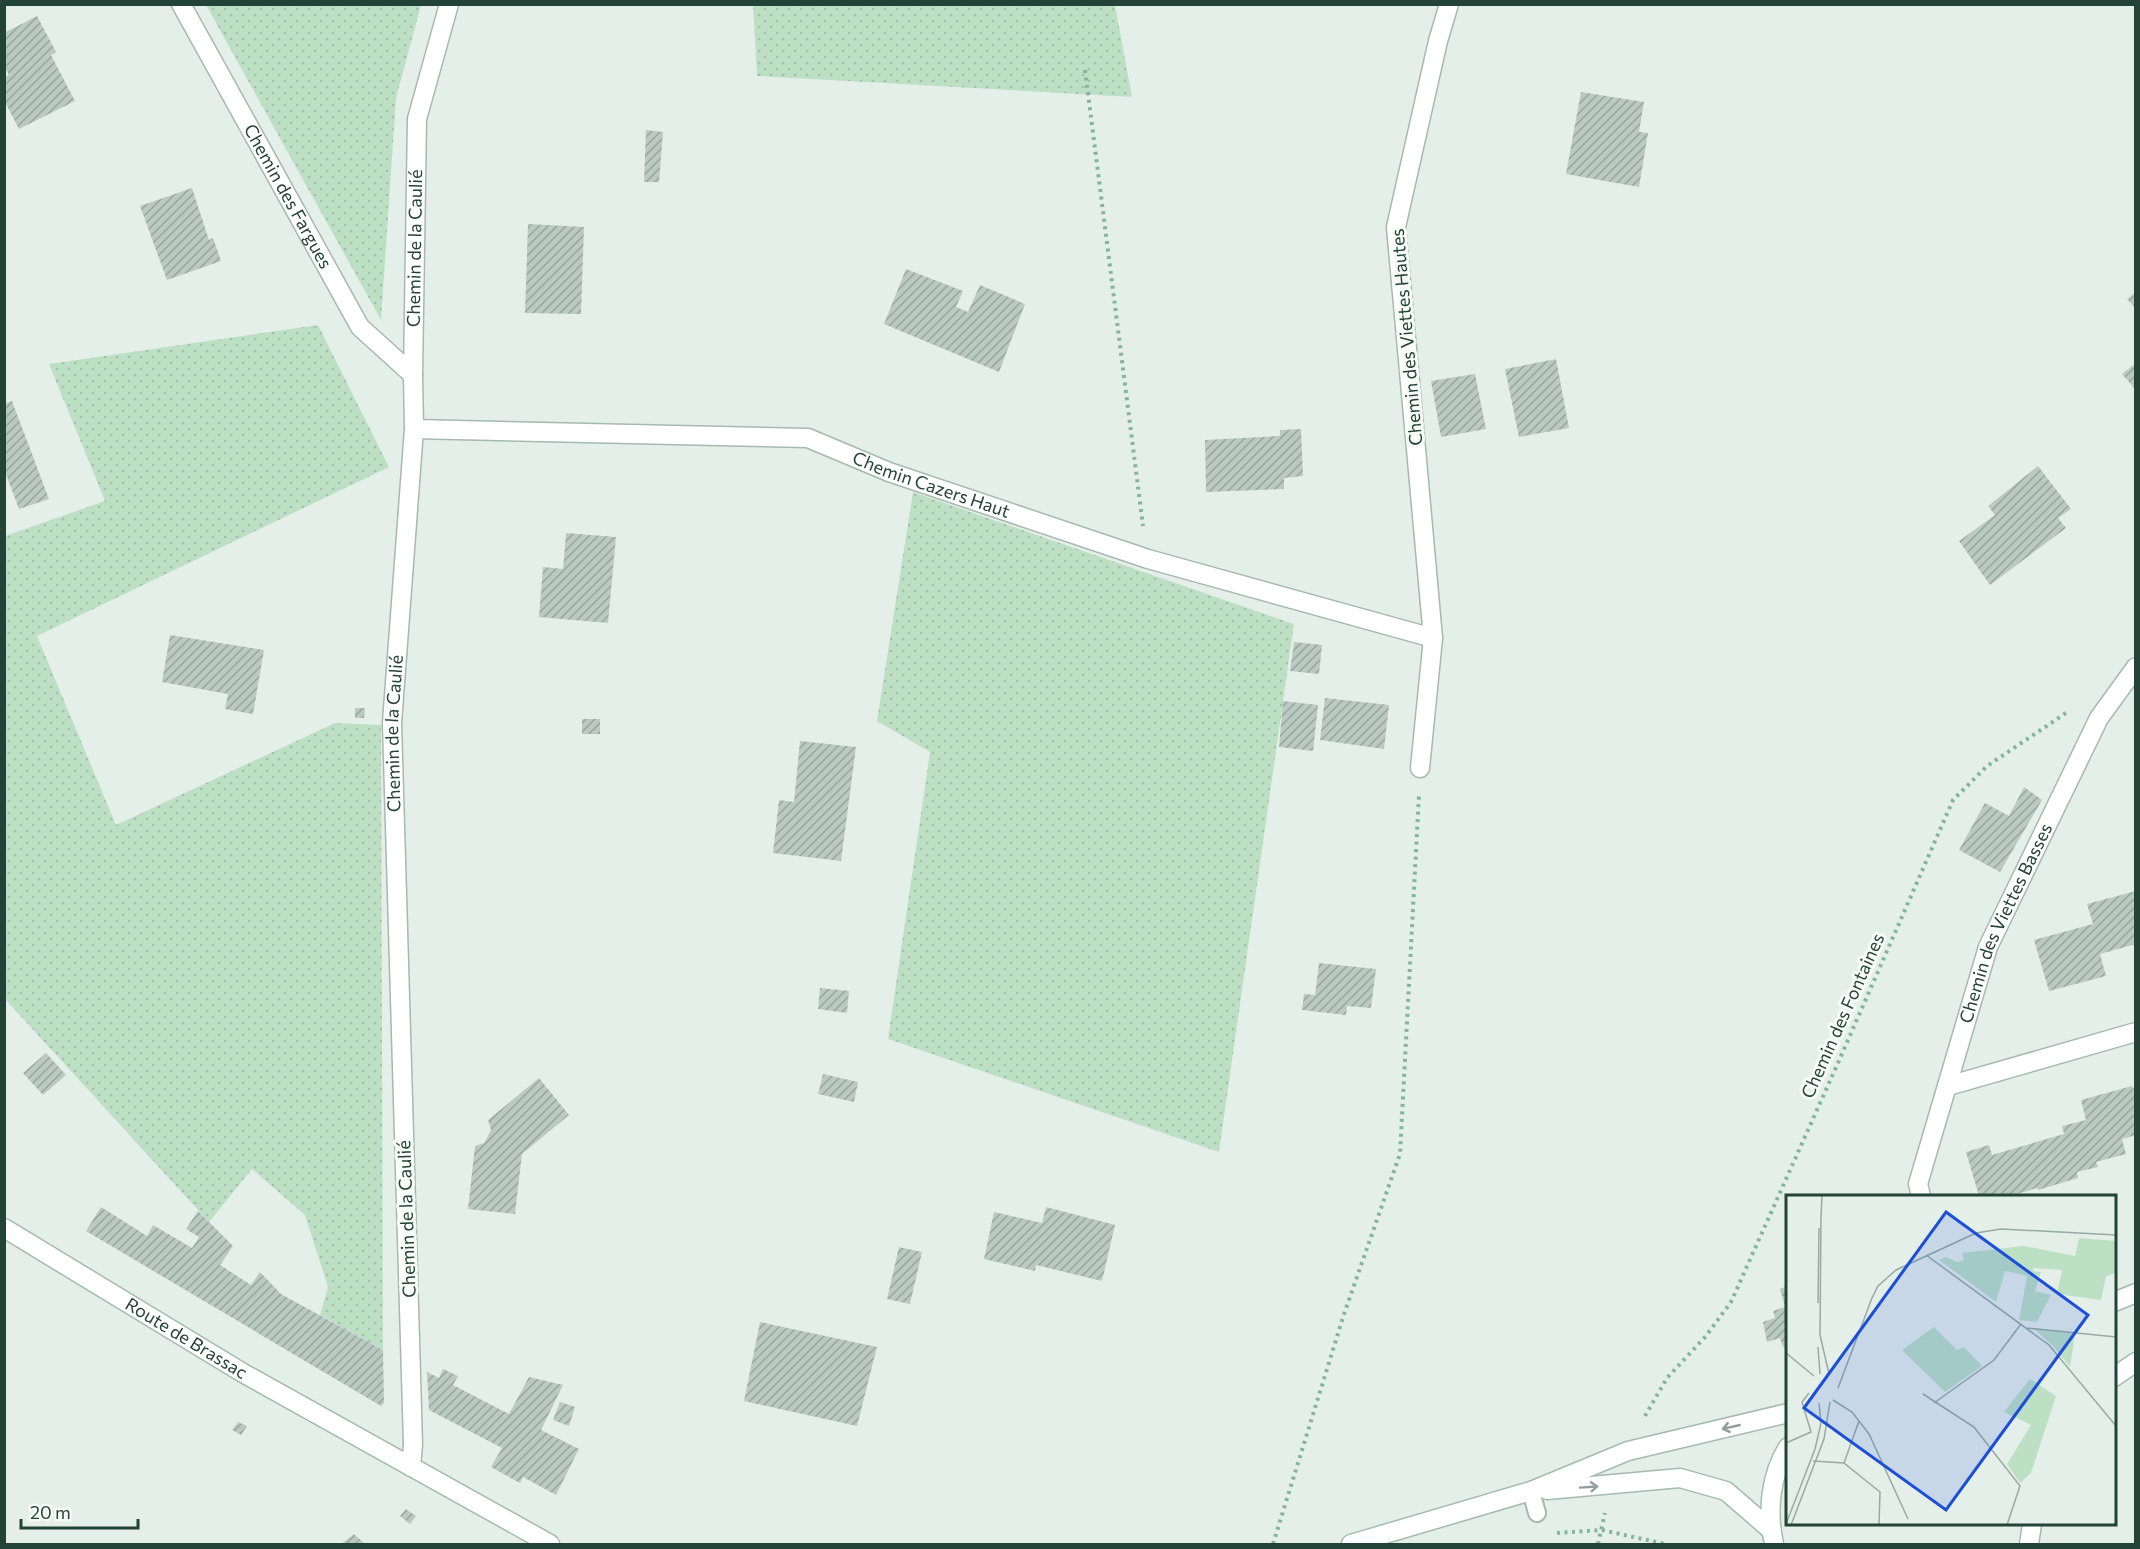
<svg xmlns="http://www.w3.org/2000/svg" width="2140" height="1549" viewBox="0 0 2140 1549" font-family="Commissioner,sans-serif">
  <defs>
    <pattern id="grass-dots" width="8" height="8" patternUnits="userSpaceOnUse" patternTransform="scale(1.5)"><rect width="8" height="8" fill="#bde0c5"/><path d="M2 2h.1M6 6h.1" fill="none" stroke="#a2c1aa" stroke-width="1.8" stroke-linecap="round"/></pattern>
    <pattern id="building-hatch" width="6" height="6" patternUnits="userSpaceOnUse" patternTransform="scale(1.5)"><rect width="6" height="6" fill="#bacac3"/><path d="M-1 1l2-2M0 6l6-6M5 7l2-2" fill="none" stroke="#97a69f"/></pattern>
  </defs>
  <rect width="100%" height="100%" fill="#e5efea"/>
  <g fill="url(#grass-dots)">
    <path d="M206 5H421L396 98 381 320Z"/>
    <path d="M753 5H1115L1132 97 757 76Z"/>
    <path d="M318 325 389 467 37 636 116 825 335 723 381 725 383 1350 320 1315 328 1287 305 1215 252 1169 209 1222 5 999V536L105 501 49 364Z"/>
    <path d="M913 492 1294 624 1219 1152 888 1039 930 752 877 721Z"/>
  </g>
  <g fill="url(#building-hatch)">
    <path d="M37 16 56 52 51 55 75 101 19 129 4 100V77L9 75 4 66V33Z"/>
    <path d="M1581 92 1644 102 1639 132 1648 133 1639 187 1566 174Z"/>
    <path d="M646 130 663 132 659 182H644Z"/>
    <path d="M192 188 209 240 213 238 221 261 167 280 140 206Z"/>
    <path d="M528 224 584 227 581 314 525 313Z"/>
    <path d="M906 269 963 291 956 307 968 312 980 285 1025 304 999 372 884 324Z"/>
    <path d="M2136 292V309L2127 299Z"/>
    <path d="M1556 359 1569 428 1519 437 1505 369Z"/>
    <path d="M2136 363V390L2122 374Z"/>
    <path d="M1475 374 1486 429 1441 437 1431 381Z"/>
    <path d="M12 401 49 499 19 509 4 469V404Z"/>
    <path d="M1301 429 1303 476 1284 478V489L1206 492 1205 440 1280 436V430Z"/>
    <path d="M2038 466 2071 509 2058 518 2066 528 1990 585 1959 541 1995 515 1988 506Z"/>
    <path d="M566 533 616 537 608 623 539 617 543 567 563 569Z"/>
    <path d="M170 635 264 650 253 714 225 709 228 694 162 682Z"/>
    <path d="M1294 642 1322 645 1319 674 1290 671Z"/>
    <path d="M1325 698 1389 705 1384 749 1320 740Z"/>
    <path d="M1283 701 1318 705 1313 751 1279 747Z"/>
    <path d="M355 708H365L364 718H355Z"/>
    <rect x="582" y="719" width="18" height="15"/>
    <path d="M800 741 856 747 841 861 773 853 779 800 794 802Z"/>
    <path d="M2024 787 2042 800 2000 872 1959 850 1985 803 2009 816Z"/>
    <path d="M2136 891V944L2100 954 2106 976 2049 991 2034 940 2093 924 2087 904Z"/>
    <path d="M1319 963 1376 969 1371 1008 1347 1006 1346 1015 1302 1010 1304 994 1315 995Z"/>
    <path d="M820 988 849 991 847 1013 818 1009Z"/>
    <path d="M46 1053 66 1075 43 1095 23 1073Z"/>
    <path d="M823 1074 858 1082 854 1102 818 1094Z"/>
    <path d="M539 1078 569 1115 522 1154 515 1214 468 1209 475 1146 484 1143 488 1136 491 1130 488 1120Z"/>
    <path d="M2132 1086 2136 1093V1135L2122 1139 2126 1154 2096 1162 2098 1167 2077 1172 2078 1178 2038 1190 2037 1188 2010 1196H2001L2000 1193 1979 1196 1966 1152 1989 1145 1992 1155 2064 1134 2062 1126 2086 1120 2081 1100Z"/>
    <path d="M101 1207 147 1236 153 1225 192 1248 199 1237 186 1229 198 1211 233 1246 220 1265 251 1285 260 1272 281 1294 383 1350 384 1403 381 1406 86 1231Z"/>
    <path d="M1046 1207 1115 1225 1102 1281 1036 1265 1035 1271 984 1259 994 1212 1042 1223Z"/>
    <path d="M899 1247 922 1252 910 1304 887 1299Z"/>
    <path d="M1788 1286V1346L1783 1347 1780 1338 1767 1342 1763 1322 1775 1318 1773 1311 1785 1307 1780 1289Z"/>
    <path d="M760 1322 877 1347 857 1426 744 1401Z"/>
    <path d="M443 1369 458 1376 453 1385 509 1414 529 1377 563 1385 541 1430 579 1449 556 1495 523 1477 520 1483 491 1467 502 1448 429 1410 427 1372 439 1378Z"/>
    <path d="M560 1402 575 1407 569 1426 553 1420Z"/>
    <path d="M238 1422 247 1426 241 1435 232 1430Z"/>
    <path d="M406 1509 416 1516 410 1524 400 1516Z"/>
    <path d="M354 1534 365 1544H341Z"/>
  </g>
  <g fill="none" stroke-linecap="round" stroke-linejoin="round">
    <defs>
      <path id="lane" d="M1531 1491 1537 1513"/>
      <g id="street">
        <path id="s1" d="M181 4 360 327 413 375"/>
        <path id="s2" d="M414 429 808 438 889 472 1148 559 1433 638"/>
        <path d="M1420 768 1433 638 1396 227 1438 41 1449 4"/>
        <path d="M1948 1086 2136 1032"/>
        <path id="s3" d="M1921 1196 1918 1184 1988 947 2099 718 2136 667"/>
        <path id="s4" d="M411 1467 413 1444 392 723 414 429 413 375 417 119 449 4"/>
      </g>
      <g id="secondary">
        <path id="s5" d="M4 1228 243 1373 550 1544"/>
        <path d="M2114 1302 2136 1293"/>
        <path d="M2114 1377 2136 1362"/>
        <path d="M1547 1490 1680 1478 1726 1491 1771 1530"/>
        <path d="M1351 1544 1531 1491 1628 1451 1788 1413"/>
        <path d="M1774 1544C1767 1511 1770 1476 1788 1447"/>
        <path d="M2029 1544 2032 1524"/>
      </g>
    </defs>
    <use href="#lane" stroke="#a7b8b1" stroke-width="20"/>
    <use href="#street" stroke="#a7b8b1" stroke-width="21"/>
    <use href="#secondary" stroke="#a3bbb1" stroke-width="21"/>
    <g stroke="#84b3a3" stroke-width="4" stroke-dasharray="3 4.5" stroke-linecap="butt">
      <path d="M1085 70 1143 526"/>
      <path d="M1645 1416 1667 1378 1706 1336 1731 1302 1838 1063 1953 800 1987 766 2069 711"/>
      <path d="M1557 1533 1602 1530 1665 1544"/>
      <path d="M1273 1544 1344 1314 1400 1154 1419 795"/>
      <path d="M1598 1544 1605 1513"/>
    </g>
    <use href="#lane" stroke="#fff" stroke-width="16"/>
    <use href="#street" stroke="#fff" stroke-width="18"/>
    <use href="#secondary" stroke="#fff" stroke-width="18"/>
  </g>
  <defs><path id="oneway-shaft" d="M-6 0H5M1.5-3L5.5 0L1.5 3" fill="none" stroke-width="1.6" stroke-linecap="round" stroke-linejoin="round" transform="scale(1.5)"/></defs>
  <g stroke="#91a09c">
    <use href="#oneway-shaft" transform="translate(1731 1427) rotate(167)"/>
    <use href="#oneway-shaft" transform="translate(1589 1487) rotate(-4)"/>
  </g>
  <g text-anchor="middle" stroke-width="6" stroke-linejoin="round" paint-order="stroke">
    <g font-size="18" fill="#234238" stroke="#f6fbf8">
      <text dy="6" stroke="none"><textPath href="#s1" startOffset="220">Chemin des Fargues</textPath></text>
      <text dy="6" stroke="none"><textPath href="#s4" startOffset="1220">Chemin de la Caulié</textPath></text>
      <text transform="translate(1407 337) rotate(-95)" y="6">Chemin des Viettes Hautes</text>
      <text dy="6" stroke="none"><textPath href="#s2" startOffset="526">Chemin Cazers Haut</textPath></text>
      <text dy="6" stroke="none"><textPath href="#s4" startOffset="734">Chemin de la Caulié</textPath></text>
      <text dy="6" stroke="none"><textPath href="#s3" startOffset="288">Chemin des Viettes Basses</textPath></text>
      <text transform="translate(1843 1016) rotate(-66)" y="6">Chemin des Fontaines</text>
      <text transform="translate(407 1219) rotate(-92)" y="6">Chemin de la Caulié</text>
      <text dy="6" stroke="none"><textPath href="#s5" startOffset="213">Route de Brassac</textPath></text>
    </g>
  </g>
  <g transform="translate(1786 1195)">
    <rect width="330" height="330" fill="#e5efea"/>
    <path d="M293 43 330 46V78L320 81 315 105 271 99 276 75 247 73V76L255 77 249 96 265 100 251 127 233 125 241 81 219 76 210 107 153 65 160 62 171 67 178 65 176 58 238 51 289 61ZM148 132 171 155 178 152 196 171 159 197 116 155ZM247 133 289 139 284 172 266 150ZM244 184 270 201 245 278 234 288 221 269 245 230 218 217Z" fill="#bde0c5"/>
    <path fill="none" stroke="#97aaa3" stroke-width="1.5" d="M35 21 34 140 43 179M35 22 36 0M140 60 263 150 330 231M32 108 33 33M240 133 330 142M32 152 34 179M0 158 28 181M52 193 86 103 92 91 110 75 190 38 215 34 330 40M137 199 188 232 234 291 221 330M47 205 66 217 83 239 122 324M148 208 208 165 235 129M73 226 58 268 94 297 93 330M0 248 25 237 16 207 23 198M27 266 58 268M0 329 29 254 35 228 33 208M5 330 38 244 44 207"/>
    <path fill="#1d4ed8" fill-opacity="0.15" stroke="#1d4ed8" stroke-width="3" d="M160 17 302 120 160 315 18 213Z"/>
    <rect width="330" height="330" fill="none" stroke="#234238" stroke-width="3"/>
  </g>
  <rect width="2140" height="1549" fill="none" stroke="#234238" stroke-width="12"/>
  <path d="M21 1519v9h117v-9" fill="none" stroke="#234238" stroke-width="3"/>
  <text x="30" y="1519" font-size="18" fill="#234238" stroke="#f6fbf8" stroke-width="4.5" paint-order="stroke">20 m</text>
</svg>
